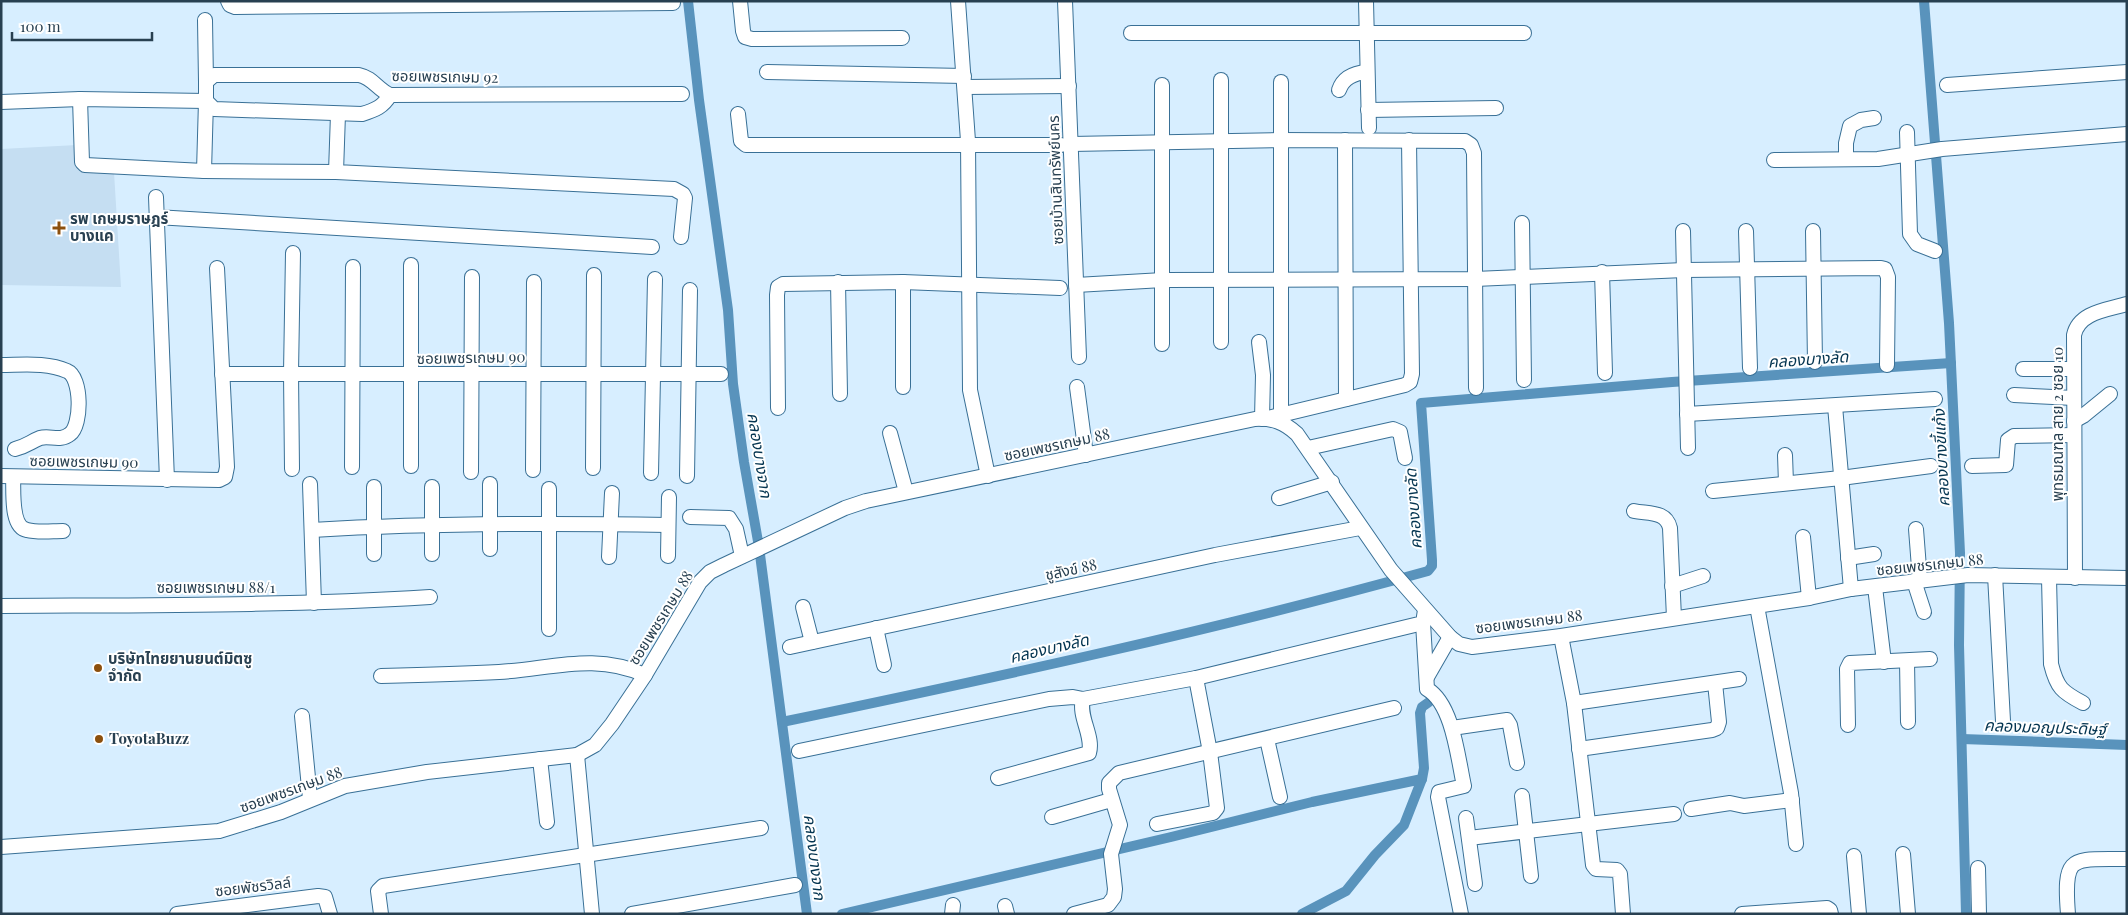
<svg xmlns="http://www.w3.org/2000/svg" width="2128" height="915" viewBox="0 0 2128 915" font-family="'Playfair Display','Noto Sans Thai',serif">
  <rect width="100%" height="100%" fill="#d7eeff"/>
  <path fill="#c5def2" d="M77 145 78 170 114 172 121 287 1 285V149Z"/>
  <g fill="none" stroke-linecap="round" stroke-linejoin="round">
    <g stroke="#5993bc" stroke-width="10">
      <path d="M688 1 699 100 728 310 733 384 744 462 759 547 807 914"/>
      <path d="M1924 1 1949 323 1960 553 1959 645 1966 914"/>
      <path d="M782 722C998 677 1215 630 1428 571L1432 566V560L1421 403 1672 382 1951 363"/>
      <path d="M1962 739 2127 745"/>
      <path d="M842 914 1171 837 1312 802 1422 779 1424 768 1420 713 1422 707 1429 702"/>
      <path d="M1302 914 1346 891 1375 855 1404 825 1422 779"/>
    </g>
    <defs>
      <g id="minor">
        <path d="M228 1 230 5 235 7 673 3"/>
        <path d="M740 1 743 31 745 37 752 39 902 38"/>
        <path d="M958 1 968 141 970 390 988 476"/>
        <path d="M1065 1 1079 357"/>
        <path d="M1366 1 1369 128"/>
        <path d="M205 20 206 82"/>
        <path d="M1131 33H1524"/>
        <path d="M767 72 964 76"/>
        <path d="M1281 82V415"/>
        <path d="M1162 85V344"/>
        <path d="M1947 85 2127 72"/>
        <path d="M965 87 1069 86"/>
        <path d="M1339 90C1343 78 1354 73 1367 72"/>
        <path d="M80 99 82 162 85 165 204 171"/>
        <path d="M206 101 204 171 336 172"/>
        <path d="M206 101 214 109 362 114C375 110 383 107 390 95"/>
        <path d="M1 102 80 99 206 101V82L214 75H359C373 78 377 89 390 95L682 94"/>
        <path d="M1368 110 1496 108"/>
        <path d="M338 114 336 172 674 189 683 194 685 198 681 237"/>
        <path d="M738 114 741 141 746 145H1061"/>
        <path d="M1907 132 1910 234 1917 244 1935 251"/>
        <path d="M1345 140 1346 399"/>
        <path d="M1071 144 1281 140 1465 141 1471 145 1474 153 1476 388"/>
        <path d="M1846 159V143L1850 126 1861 120 1874 118"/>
        <path d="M1774 160 1878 159 1942 149 2127 134"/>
        <path d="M156 197 167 480"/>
        <path d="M156 217 652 247"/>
        <path d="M1522 223 1524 380"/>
        <path d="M1683 231 1688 448"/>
        <path d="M1746 231 1750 368"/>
        <path d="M1813 231 1815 362"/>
        <path d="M411 265V466"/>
        <path d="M1602 272 1605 373"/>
        <path d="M838 282 840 394"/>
        <path d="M903 282V387"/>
        <path d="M1076 285 1163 280 1475 279 1684 270 1881 268 1885 269 1888 277 1887 365"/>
        <path d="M1221 342V80"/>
        <path d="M1259 342 1263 375 1262 419"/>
        <path d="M1 365C22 365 47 362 67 371 82 377 82 425 70 434 60 442 50 435 40 438 30 442 27 446 15 449"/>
        <path d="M2023 369H2074"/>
        <path d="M222 374H721"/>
        <path d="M1077 387 1086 455"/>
        <path d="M2014 395 2074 398"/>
        <path d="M1835 406 1851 589"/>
        <path d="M778 408 777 295 778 287 783 284 903 282 1060 288"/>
        <path d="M1687 414 1935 399"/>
        <path d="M1268 418 1405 385 1410 382 1412 374 1409 140"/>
        <path d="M2074 421 2083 416 2110 394"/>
        <path d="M890 433 906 492"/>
        <path d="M1308 448 1393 429 1400 432 1405 458"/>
        <path d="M1785 455 1786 483"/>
        <path d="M1972 466 2006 465 2008 440 2014 436 2074 435"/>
        <path d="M352 467 353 267"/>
        <path d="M593 468 594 275"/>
        <path d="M292 469 291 373 293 253"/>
        <path d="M533 470 534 282"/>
        <path d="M471 472 472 277"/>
        <path d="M651 473 655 279"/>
        <path d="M1 476 219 480 225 477 227 467 217 268"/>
        <path d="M687 476 690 290"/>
        <path d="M13 477C14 490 10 527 27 530 38 533 52 531 63 531"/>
        <path d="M310 484 314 603"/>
        <path d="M549 489V629"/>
        <path d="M1713 491 1841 478 1931 466"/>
        <path d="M1279 498 1332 482"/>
        <path d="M1634 511C1649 514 1666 511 1670 528L1674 618"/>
        <path d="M690 517 729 518 736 529 742 556"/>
        <path d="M1916 529 1920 581"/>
        <path d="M312 530C431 523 550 523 668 525"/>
        <path d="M1803 537 1809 598"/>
        <path d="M490 549V484"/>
        <path d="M374 554V487"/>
        <path d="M432 554V487"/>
        <path d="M668 556 669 497"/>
        <path d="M609 557 612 493"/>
        <path d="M1848 558 1874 554"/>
        <path d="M1995 575 2003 721"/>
        <path d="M2049 578 2051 664C2057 688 2062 692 2083 703"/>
        <path d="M2075 578 2074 335C2079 312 2107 310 2127 304"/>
        <path d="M1914 581 1924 612"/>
        <path d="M1672 586 1703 576"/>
        <path d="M1875 587 1884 662"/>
        <path d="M1 606C144 605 287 606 430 597"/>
        <path d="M1757 606 1791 793 1796 844"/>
        <path d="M803 607 812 642"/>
        <path d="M1423 623 1427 689C1453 704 1458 759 1464 786L1439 792 1438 797 1461 914"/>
        <path d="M876 628 884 665"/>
        <path d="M1561 636 1574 703 1593 865 1596 869 1617 870 1620 874 1623 914"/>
        <path d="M790 647 1215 555 1360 528"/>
        <path d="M1907 661 1908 722"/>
        <path d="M381 676C421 675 460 674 499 672 551 669 595 652 645 675"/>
        <path d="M1427 677 1450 637"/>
        <path d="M1574 703 1739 679"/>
        <path d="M302 716 310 798"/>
        <path d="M1848 725 1847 669 1850 663 1930 659"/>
        <path d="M1452 728 1507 720 1510 725 1517 763"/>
        <path d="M1267 739 1280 797"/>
        <path d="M1579 749 1712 730 1717 728 1719 722 1715 683"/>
        <path d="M799 751 1049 699 1073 697 1083 699 1196 678 1423 623 1425 610"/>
        <path d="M577 755 592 914"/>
        <path d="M540 759 547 822"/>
        <path d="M998 778 1089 753C1094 736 1078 717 1083 699"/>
        <path d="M1522 796 1531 876"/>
        <path d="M1691 809 1730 803 1744 806 1792 800"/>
        <path d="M1052 817 1111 800"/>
        <path d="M1466 818 1475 884"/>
        <path d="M1157 824 1213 813 1217 808 1210 752 1196 678"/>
        <path d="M1469 838 1674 814"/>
        <path d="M1 847 219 831 281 812 345 786 427 772 577 755 595 745 612 724 645 675 700 582 710 572 724 565 845 508 866 501 1255 419C1273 418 1284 422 1297 434L1391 570 1450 637 1459 644 1472 647 1561 636 1809 598 1851 589 1968 575 2127 578"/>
        <path d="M1903 854 1908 914"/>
        <path d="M1854 856 1859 914"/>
        <path d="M1978 868 1979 914"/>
        <path d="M1005 906 1007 914"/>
        <path d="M177 914 318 896 325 897 330 914"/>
        <path d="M381 914 378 891 383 886 761 828"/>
        <path d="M632 914 795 885"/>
        <path d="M952 914 953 905"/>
        <path d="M1074 914 1108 905 1114 897 1115 889 1111 854 1120 825 1109 789V783L1119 773 1394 708"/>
        <path d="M1742 914 1827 908 1830 910 1831 914"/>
        <path d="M2068 914C2063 852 2072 860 2127 859"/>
      </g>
    </defs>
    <use href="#minor" stroke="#397096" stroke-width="16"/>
    <use href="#minor" stroke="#fff" stroke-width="14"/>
  </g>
  <g fill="#8c500e" stroke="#fff" stroke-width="2">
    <path d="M56.5 220.5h5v5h5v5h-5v5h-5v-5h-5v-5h5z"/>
    <circle cx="98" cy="668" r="5"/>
    <circle cx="99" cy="739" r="5"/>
  </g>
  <g text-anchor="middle" stroke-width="4" stroke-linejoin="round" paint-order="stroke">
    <g font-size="15" fill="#284051" stroke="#fff">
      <text transform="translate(445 77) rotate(1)" y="5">ซอยเพชรเกษม 92</text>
      <text transform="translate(1056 180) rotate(-92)" y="5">ซอยบ้านสินทรัพย์นคร</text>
      <text transform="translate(471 358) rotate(-1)" y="5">ซอยเพชรเกษม 90</text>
      <text transform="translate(2058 424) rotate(-90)" y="5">พุทธมณฑล สาย 2 ซอย 10</text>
      <text transform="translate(1057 445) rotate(-12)" y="5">ซอยเพชรเกษม 88</text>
      <text transform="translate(84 462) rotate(1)" y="5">ซอยเพชรเกษม 90</text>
      <text transform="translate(1930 565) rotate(-6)" y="5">ซอยเพชรเกษม 88</text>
      <text transform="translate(1071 570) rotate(-12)" y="5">ชูสังข์ 88</text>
      <text x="216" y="593">ซอยเพชรเกษม 88/1</text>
      <text transform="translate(661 618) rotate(-58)" y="5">ซอยเพชรเกษม 88</text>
      <text transform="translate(1529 622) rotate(-7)" y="5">ซอยเพชรเกษม 88</text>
      <text transform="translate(291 790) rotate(-20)" y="5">ซอยเพชรเกษม 88</text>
      <text transform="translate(253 887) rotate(-7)" y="5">ซอยพัชรวิลล์</text>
    </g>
    <g font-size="15" font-weight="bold" fill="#284051" stroke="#fff" text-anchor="start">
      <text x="70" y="224">รพ เกษมราษฎร์<tspan x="70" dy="17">บางแค</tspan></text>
      <text x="108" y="664">บริษัทไทยยานยนต์มิตซู<tspan x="108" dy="17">จำกัด</tspan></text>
      <text x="109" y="744">ToyotaBuzz</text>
    </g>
    <g font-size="16" font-style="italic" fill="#033450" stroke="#fff">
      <text transform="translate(1808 359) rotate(-4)" y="6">คลองบางลัด</text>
      <text transform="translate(760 455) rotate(81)" y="6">คลองบางจาก</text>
      <text transform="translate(1941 458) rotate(-93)" y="6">คลองบางขี้แก้ง</text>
      <text transform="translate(1413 509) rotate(-94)" y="6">คลองบางลัด</text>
      <text transform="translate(1049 648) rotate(-13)" y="6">คลองบางลัด</text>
      <text transform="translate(2045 727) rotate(2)" y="6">คลองมอญประดิษฐ์</text>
      <text transform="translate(815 857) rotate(83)" y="6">คลองบางจาก</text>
    </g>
  </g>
  <rect width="2128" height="915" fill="none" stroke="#284051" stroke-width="5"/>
  <path d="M12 32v8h140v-8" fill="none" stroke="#284051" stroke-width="2.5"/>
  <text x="20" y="32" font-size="15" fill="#284051" stroke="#ffffff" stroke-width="4" paint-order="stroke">100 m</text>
</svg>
